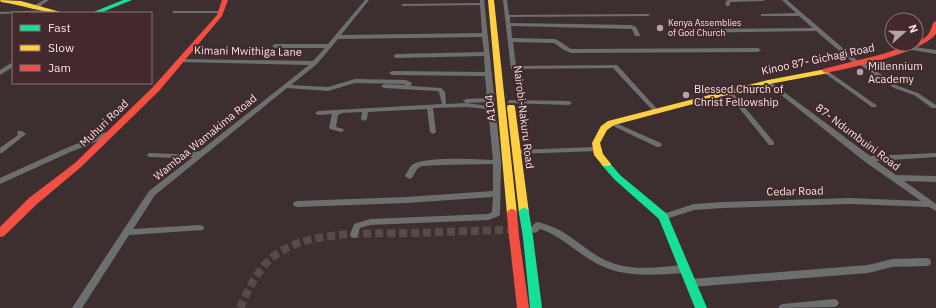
<svg xmlns="http://www.w3.org/2000/svg" width="936" height="308" viewBox="0 0 936 308" font-family="'IBM Plex Sans',sans-serif">
  <rect width="100%" height="100%" fill="#3d2f30"/>
  <g fill="none" stroke-linecap="round" stroke-linejoin="round">
    <path stroke="#584a4b" stroke-width="8" stroke-dasharray="8 4" stroke-linecap="butt" d="M240 308C250 286 261 262 283 250 318 230 374 234 415 233 448 232 481 230 515 230"/>
    <g fill="#6d6f6f" fill-rule="evenodd">
      <path d="M44 0H49L39 7H35V5Z"/>
      <path d="M365 0H369L341 35 482 33 480 5 403 6 401 5 403 4 480 3V0H484L501 162 500 214 499 216 488 220 370 225 360 228 357 237 354 238 351 237 350 235 354 224 370 219 488 214 492 212 493 197 406 203 297 207 294 206 293 204 294 202 297 201 406 197 493 191V164L442 165 422 166 417 169 412 178 409 179 405 176C407 172 409 168 412 165 424 156 477 159 493 160L488 109 466 107 433 108 436 132 433 134 430 132 427 109 368 112 367 119 364 121 361 119 362 112 342 113 338 115 336 127 343 129 344 130 343 131 341 132 330 129 329 128 332 114 318 115 315 113 318 111 442 104 439 92 437 91 384 88 381 86 384 84 405 85V84L355 83 328 91 287 88 155 195 133 229 200 225 203 226 204 228 203 230 129 235 82 308H72L149 191 193 157 177 158 151 157H149L147 155 149 153 177 154 200 151 309 65 181 62 179 61V59L313 61 325 48H275L272 46 275 44H328ZM482 37 484 52 396 54 393 56 396 58 484 56 485 72 392 71 389 73 392 75 485 76 487 98 466 99 463 101 466 103 488 102V106L466 103 446 104 445 92 441 88 411 86 412 83 406 80 355 79 328 87 291 85 317 64 338 39Z"/>
      <path d="M503 0H507L509 15 648 14 650 15 648 16 510 17V23L631 25 636 27 640 35 639 36H635L632 29H631L511 26 512 38 555 39 559 41 571 49 758 48 761 50 758 52 571 53 564 50 554 43 513 42 516 66 617 65 658 110 659 111 658 112H654L613 68 511 69Z"/>
      <path d="M728 0H765L763 1 730 2V5L728 6H726L725 2Z"/>
      <path d="M782 0H787L859 62H863L898 86 918 93 936 105V108H932L914 95 894 88 860 65H856L816 31 683 33 680 31 683 29 813 28 799 16H761V14H763L796 13Z"/>
      <path d="M51 10 53 11V12L0 14V12Z"/>
      <path d="M173 11H221L223 12 221 13H173Z"/>
      <path d="M908 46 936 50V54L906 49 905 48Z"/>
      <path d="M13 62V67L0 75V70Z"/>
      <path d="M825 69 876 105 877 106 876 107H872L823 72V70Z"/>
      <path d="M768 80 870 156 936 153V157L876 161 896 175 936 176V182L904 181 936 204V211L929 207 850 204 723 208 694 210 663 220 660 219 659 217 660 215 694 204 723 202 850 198 921 201 864 161 766 83V81Z"/>
      <path d="M729 90 731 91 773 141 774 143 773 145H769L727 93 726 92Z"/>
      <path d="M510 100 569 101 572 103 569 105 508 103 507 102Z"/>
      <path d="M611 121 661 143 662 145 659 147H657L609 124 608 123Z"/>
      <path d="M18 131H22L26 134 2 153H0V148L18 135 17 133Z"/>
      <path d="M106 132H108L111 134 110 136 68 153 0 184V178L64 149Z"/>
      <path d="M596 147 599 149 598 151 516 154 513 152 516 150Z"/>
      <path d="M538 222C549 225 559 229 569 236 581 244 592 254 605 260 630 272 658 267 685 265L688 266 689 269 688 272 685 273C651 275 619 279 589 259 573 249 559 235 540 229 537 232 536 234 531 232L530 230C532 226 534 223 538 222Z"/>
      <path d="M927 258 930 259 931 262 930 265 927 266 892 267 868 273 691 287 688 286 687 283 688 280 691 279 868 265 892 259Z"/>
      <path d="M834 299 837 300 839 303 837 306 834 307 778 308 780 305 783 304Z"/>
    </g>
    <g fill="#16e098" fill-rule="evenodd">
      <path d="M123 0H132L100 13H91Z"/>
      <path d="M606 161 609 162 620 175 667 214 707 308H695L659 219 614 179 601 164Z"/>
      <path d="M528 233 532 234 533 237 542 308H530L523 237 524 234Z"/>
    </g>
    <g fill="#ffcf43" fill-rule="evenodd">
      <path d="M0 0 21 1 64 13C43 13 22 5 1 2Z"/>
      <path d="M488 0H494L517 214 516 217H508L507 214Z"/>
      <path d="M826 69H829V73L769 84 614 125 607 130 600 143 603 154 611 164 609 166H603L594 155 592 143 601 126 608 121 768 80Z"/>
      <path d="M508 105H514L515 107 529 213 528 216H520L519 213 507 107Z"/>
    </g>
    <g fill="#f24e42" fill-rule="evenodd">
      <path d="M222 0H228L222 16 159 91 81 167 37 204 4 236 0 237V227L29 198 75 163 153 87 217 15Z"/>
      <path d="M936 21V34C919 54 853 67 826 73L822 71 823 69 883 54 912 44H916V42C927 38 930 34 933 23Z"/>
      <path d="M514 232 518 233 519 236 529 308H517L509 236 510 233Z"/>
    </g>
    <path stroke="#16e098" stroke-width="10" d="M524 213 528 237"/>
    <path stroke="#f24e42" stroke-width="10" d="M512 214 514 236"/>
  </g>
  <g fill="#b4a3a5" stroke="#43292b" stroke-width="1.5">
    <circle cx="660" cy="28" r="4"/>
    <circle cx="860" cy="72" r="4"/>
    <circle cx="686" cy="95" r="4"/>
  </g>
  <g text-anchor="middle" stroke-width="4" stroke-linejoin="round" paint-order="stroke">
    <g font-size="9" fill="#f4e2e4" stroke="#43292b" text-anchor="start">
      <text x="668" y="26">Kenya Assemblies<tspan x="668" dy="10">of God Church</tspan></text>
    </g>
    <g font-size="11" fill="#f4e2e4" stroke="#43292b">
      <text transform="translate(248 51) rotate(1)" y="4">Kimani Mwithiga Lane</text>
      <text transform="translate(818 59) rotate(-12)" y="4">Kinoo 87- Gichagi Road</text>
      <text transform="translate(490 108) rotate(-96)" y="4">A104</text>
      <text transform="translate(524 117) rotate(83)" y="4">Nairobi-Nakuru Road</text>
      <text transform="translate(104 123) rotate(-44)" y="4">Muhuri Road</text>
      <text transform="translate(205 137) rotate(-39)" y="4">Wambaa Wamakima Road</text>
      <text transform="translate(858 137) rotate(37)" y="4">87- Ndumbuini Road</text>
      <text transform="translate(795 191) rotate(-1)" y="4">Cedar Road</text>
    </g>
    <g font-size="11" fill="#f4e2e4" stroke="#43292b" text-anchor="start">
      <text x="868" y="70">Millennium<tspan x="868" dy="13">Academy</tspan></text>
      <text x="694" y="93">Blessed Church of<tspan x="694" dy="13">Christ Fellowship</tspan></text>
    </g>
  </g>
  <rect x="12" y="12" width="140" height="72" fill="#43292b" stroke="#8a7375"/>
  <rect x="20" y="25" width="20" height="6" fill="#16e098" stroke="#8a7375"/>
  <text x="48" y="32" font-size="12" fill="#f4e2e4">Fast</text>
  <rect x="20" y="45" width="20" height="6" fill="#ffcf43" stroke="#8a7375"/>
  <text x="48" y="52" font-size="12" fill="#f4e2e4">Slow</text>
  <rect x="20" y="65" width="20" height="6" fill="#f24e42" stroke="#8a7375"/>
  <text x="48" y="72" font-size="12" fill="#f4e2e4">Jam</text>
  <g transform="translate(904 32) rotate(70)"><circle r="19" fill="#43292b" stroke="#8a7375"/>
  <path d="M0-3L7 15L0 10L-7 15Z" fill="#b4a3a5"/>
  <text y="-6" font-size="11" font-weight="bold" text-anchor="middle" fill="#f4e2e4">N</text>
  </g>
</svg>
